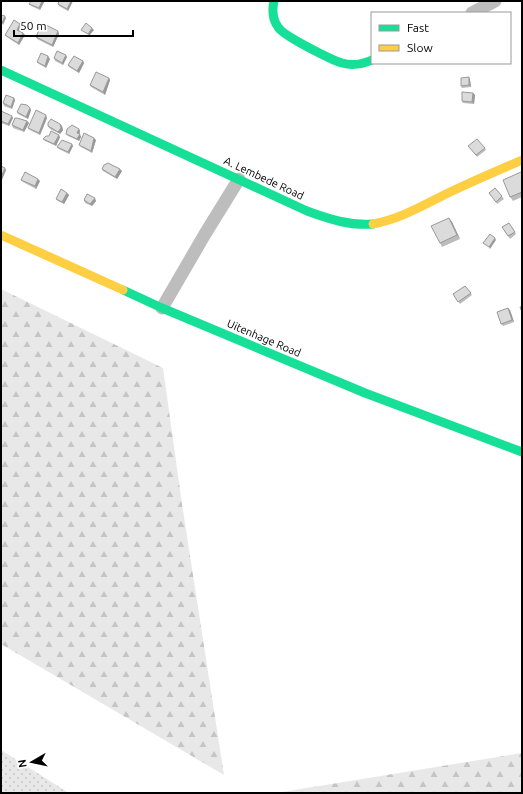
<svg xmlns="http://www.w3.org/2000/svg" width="523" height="794" viewBox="0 0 523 794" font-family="Ubuntu,sans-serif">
  <defs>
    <pattern id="grass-dots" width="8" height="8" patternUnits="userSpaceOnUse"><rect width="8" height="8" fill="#e8e8e8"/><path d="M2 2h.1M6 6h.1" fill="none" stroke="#c5c5c5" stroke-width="1.8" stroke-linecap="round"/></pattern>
    <pattern id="forest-firs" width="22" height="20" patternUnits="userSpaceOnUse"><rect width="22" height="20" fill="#e8e8e8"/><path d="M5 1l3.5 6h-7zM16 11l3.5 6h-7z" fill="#c5c5c5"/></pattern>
  </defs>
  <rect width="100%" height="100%" fill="#fff"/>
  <path fill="url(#grass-dots)" d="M1 750 69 793H1Z"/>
  <g fill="url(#forest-firs)">
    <path d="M1 289 163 368 182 504 224 775 1 644Z"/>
    <path d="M522 753V793H276Z"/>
  </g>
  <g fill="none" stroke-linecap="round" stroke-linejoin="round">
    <g stroke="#bdbdbd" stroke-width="13">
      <path d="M472 13 495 1"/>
      <path d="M162 308 205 234 239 179"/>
    </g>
    <g stroke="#16e098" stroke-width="9">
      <path d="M274 1C272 10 273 20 278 27 283 36 332 60 342 63 352 66 363 64 372 60"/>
      <path d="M1 70 307 211C329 219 350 226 373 224"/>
      <path d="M123 290 162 308 365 393 522 452"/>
    </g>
    <g stroke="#ffcf43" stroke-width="9">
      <path d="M373 224C400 219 422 206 446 194 471 182 497 171 522 160"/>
      <path d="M1 235 123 290"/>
    </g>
  </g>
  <g fill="#bcbcbc">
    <path d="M73 1 68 11 59 6 58 4Z"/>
    <path d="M44 2 40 10 31 6 29 4Z"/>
    <path d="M20 24 22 26 19 31 23 33 25 35 19 45 7 37 5 35Z"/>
    <path d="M58 31 59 34 53 47 37 39 36 37Z"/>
    <path d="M67 57 63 65 55 61 54 58Z"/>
    <path d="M50 59 46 68 39 64 37 62Z"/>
    <path d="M83 61 84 63 79 73 69 67 68 65Z"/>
    <path d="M469 77 470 80 471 87 462 88 461 86Z"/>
    <path d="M109 78 110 80 105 95 91 87 90 85Z"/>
    <path d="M473 93 475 95 474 104 463 103 462 101Z"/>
    <path d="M14 98 15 100 12 109 4 106 3 103Z"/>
    <path d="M30 108 31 110 28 119 18 114 17 112Z"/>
    <path d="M1 111 13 118 9 126 1 123Z"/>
    <path d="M47 118 40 135 30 130 28 128Z"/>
    <path d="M27 121 29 123 24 132 13 128 12 125Z"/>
    <path d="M60 124 62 126 63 130 60 134 50 129 48 126Z"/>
    <path d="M79 129 80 131 79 134 81 137 79 141 68 136 66 134Z"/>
    <path d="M60 137 56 146 45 141 43 139Z"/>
    <path d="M96 140 92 153 81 147 79 145Z"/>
    <path d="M72 144 73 146 69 154 59 149 57 147Z"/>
    <path d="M470 148H485L486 150 477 157Z"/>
    <path d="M102 169 122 171 117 179 103 171Z"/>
    <path d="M522 173V197L513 201 510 197Z"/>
    <path d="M21 180 40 181 36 189 23 182Z"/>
    <path d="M495 188 504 199 497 204 489 193Z"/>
    <path d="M67 193 69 195 64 204 58 201 56 199Z"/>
    <path d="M84 200 96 201 92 206 85 203Z"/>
    <path d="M449 218 452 222 460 239 442 247 440 243Z"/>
    <path d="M509 223 516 234 510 239 502 227Z"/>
    <path d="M465 286 472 295 460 304 453 294Z"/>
    <path d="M510 310 514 322 503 326 501 324Z"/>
  </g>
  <g fill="#999">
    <path d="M42 1H43L44 2 40 10 39 8Z"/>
    <path d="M71 1H73L68 11 67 9Z"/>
    <path d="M5 16 6 18 3 25 2 23Z"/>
    <path d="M20 24 22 26 19 32 17 30Z"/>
    <path d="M92 28 94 30 89 36 88 34Z"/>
    <path d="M58 31 59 34 53 47 52 45Z"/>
    <path d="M23 33 25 35 19 45 18 43Z"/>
    <path d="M66 55 67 57 63 65 62 63Z"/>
    <path d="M48 56 50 59 46 68 45 66Z"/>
    <path d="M83 61 84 63 79 73 77 71Z"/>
    <path d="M469 77 470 80 471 87 469 85Z"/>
    <path d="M109 78 110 80 105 95 103 92Z"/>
    <path d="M473 93 475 95 474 104 472 102Z"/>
    <path d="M14 98 15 100 12 109 11 107Z"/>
    <path d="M30 108 31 110 28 119 26 117Z"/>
    <path d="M46 115 47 118 40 135 39 133Z"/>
    <path d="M12 116 13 118 9 126 8 124Z"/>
    <path d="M27 121 29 123 24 132 23 130Z"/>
    <path d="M60 124 62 126 63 130 60 134 58 132Z"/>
    <path d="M79 129 80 131 79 136 77 133Z"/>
    <path d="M80 134 81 137 79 141 77 139Z"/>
    <path d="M59 135 60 137 56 146 54 144Z"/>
    <path d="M94 138 96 140 92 153 91 151Z"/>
    <path d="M72 144 73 146 69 154 68 152Z"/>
    <path d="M5 168 6 170 2 180 1 177Z"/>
    <path d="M120 169 122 171 117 179 115 177Z"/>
    <path d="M38 179 40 181 36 189 35 186Z"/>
    <path d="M67 193 69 195 64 204 62 202Z"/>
    <path d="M95 198 96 201 92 206 90 204Z"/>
    <path d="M449 218 452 222 460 239 457 235Z"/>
    <path d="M495 238 496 240 490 249 489 247Z"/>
    <path d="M508 308 510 310 514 322 512 320Z"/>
  </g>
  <g fill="#dbdbdb" stroke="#999">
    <path d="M31 1H42L39 8 29 4Z"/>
    <path d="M59 1H71L67 9 58 4Z"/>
    <path d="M1 15 5 16 2 23H1Z"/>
    <path d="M14 20 20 24 17 30 23 33 18 43 5 35Z"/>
    <path d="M42 23 58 31 52 45 36 37Z"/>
    <path d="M86 23 92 28 88 34 81 30Z"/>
    <path d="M57 51 66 55 62 63 54 58Z"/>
    <path d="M41 53 48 56 45 66 37 62Z"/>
    <path d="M74 56 83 61 77 71 68 65Z"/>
    <path d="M96 72 109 78 103 92 90 85Z"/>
    <path d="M469 77V85L461 86V78Z"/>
    <path d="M462 92 473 93 472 102 462 101Z"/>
    <path d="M6 95 14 98 11 107 3 103Z"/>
    <path d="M21 104 27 105 30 108 26 117 17 112Z"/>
    <path d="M36 110 46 115 39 133 28 128Z"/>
    <path d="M1 111 12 116 8 124 1 121Z"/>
    <path d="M15 118H17L27 121 23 130 12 125Z"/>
    <path d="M51 119 60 124 61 128 58 132 48 126V123Z"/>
    <path d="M72 125 79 129 77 133 80 134 77 139 66 134 67 129Z"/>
    <path d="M51 131 59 135 54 144 43 139 46 136H49Z"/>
    <path d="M84 133 94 138 91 151 79 145Z"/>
    <path d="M477 139 485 148 476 155 468 146Z"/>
    <path d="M62 140 72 144 68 152 57 147Z"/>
    <path d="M108 163 120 169 115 177 102 169 104 165Z"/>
    <path d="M1 166 5 168 1 177Z"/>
    <path d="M25 172 38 179 35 186 21 180Z"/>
    <path d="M521 172 522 173V192L510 197 503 180Z"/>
    <path d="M495 188 502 196 496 202 489 193Z"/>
    <path d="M61 189 67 193 62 202 56 199Z"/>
    <path d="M87 194 95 198 90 204 84 200Z"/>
    <path d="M449 218 457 235 440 243 431 226Z"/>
    <path d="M509 223 515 232 508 236 502 227Z"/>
    <path d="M490 234 495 238 489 247 483 243Z"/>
    <path d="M465 286 471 293 458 302 453 294Z"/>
    <path d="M522 306V312L520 307Z"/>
    <path d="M508 308 512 320 501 324 497 312Z"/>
  </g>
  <g text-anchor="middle" stroke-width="3" stroke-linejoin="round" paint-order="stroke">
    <g font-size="11" fill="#000" stroke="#fff">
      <text transform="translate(264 178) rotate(25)" y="4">A. Lembede Road</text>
      <text transform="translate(264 338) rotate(23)" y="4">Uitenhage Road</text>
    </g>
  </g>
  <rect width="523" height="794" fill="none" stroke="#000000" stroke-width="4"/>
  <rect x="371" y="12" width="140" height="52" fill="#ffffff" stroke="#999999"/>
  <rect x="379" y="25" width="20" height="6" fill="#16e098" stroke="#999999"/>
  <text x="407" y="32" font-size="12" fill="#000000">Fast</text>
  <rect x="379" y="45" width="20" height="6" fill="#ffcf43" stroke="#999999"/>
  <text x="407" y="52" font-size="12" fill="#000000">Slow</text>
  <g transform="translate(32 762) rotate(261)" stroke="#ffffff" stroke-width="3" paint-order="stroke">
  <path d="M0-3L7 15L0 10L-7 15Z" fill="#000000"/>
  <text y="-6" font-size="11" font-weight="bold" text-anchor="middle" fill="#000000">N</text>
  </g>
  <path d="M14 30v6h119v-6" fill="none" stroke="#000000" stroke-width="2"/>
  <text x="20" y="30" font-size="12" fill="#000000" stroke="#ffffff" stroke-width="3" paint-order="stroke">50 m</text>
</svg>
